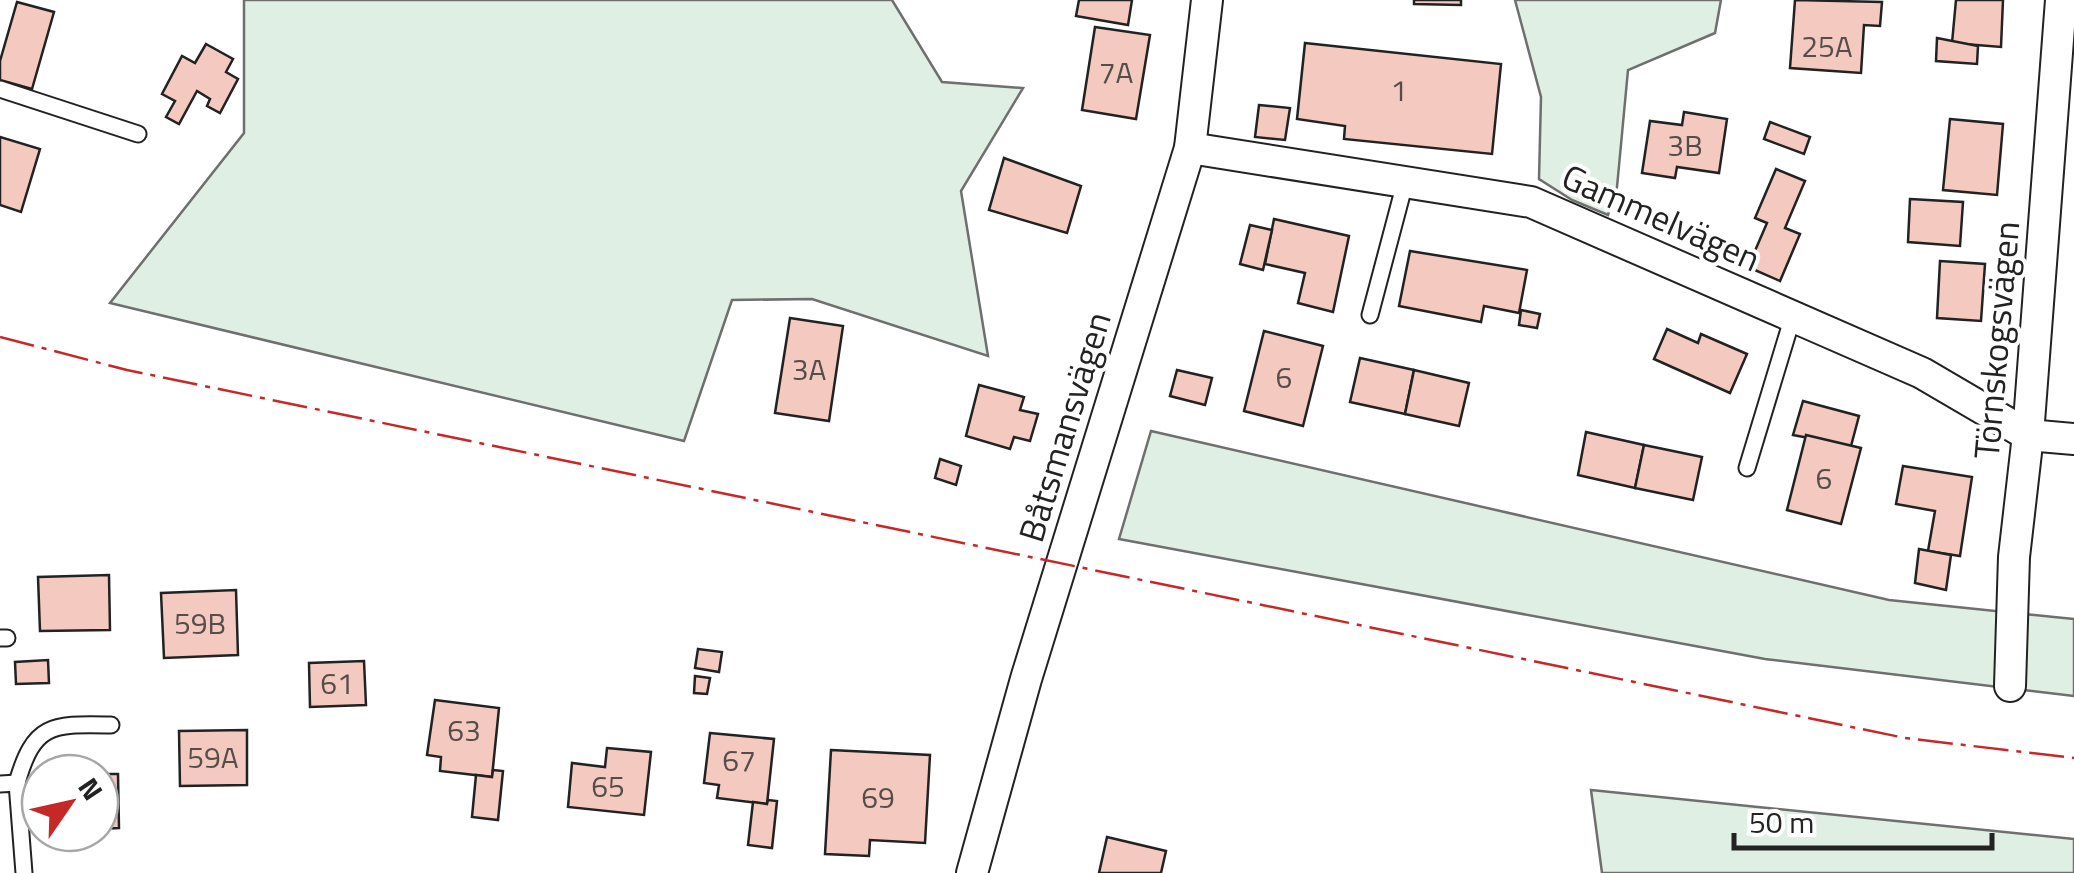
<svg xmlns="http://www.w3.org/2000/svg" width="2074" height="873" viewBox="0 0 2074 873" font-family="'Titillium Web',sans-serif">
  <rect width="100%" height="100%" fill="#fff"/>
  <g fill="#e0efe3" stroke="#6f6f6f" stroke-width="2.5">
    <path d="M244 0H892L942 82 1023 88 961 191 988 356 812 299 732 300 684 441 110 303 244 133Z"/>
    <path d="M1515 0H1721L1715 33 1628 70 1617 187 1608 215 1572 200 1539 179 1541 97Z"/>
    <path d="M1151 431 1889 600 2074 619V696L1765 659 1119 539Z"/>
    <path d="M1591 790 2074 839V873H1602Z"/>
  </g>
  <g fill="#f3c9c0" stroke="#222" stroke-width="2.5">
    <path d="M1079 0H1132L1128 25 1076 16Z"/>
    <path d="M1414 0H1461V5L1414 4Z"/>
    <path d="M1795 0 1882 2 1880 26 1864 25 1861 73 1790 68Z"/>
    <path d="M1956 0H2003L2001 47 1952 43Z"/>
    <path d="M17 2 54 12 32 89 0 80V61Z"/>
    <path d="M1095 27 1150 35 1136 119 1082 110Z"/>
    <path d="M1937 38 1978 46 1977 64 1936 61Z"/>
    <path d="M1305 43 1501 64 1492 154 1344 139 1345 126 1297 119Z"/>
    <path d="M206 44 233 59 226 72 238 79 220 113 207 106 210 99 197 91 179 124 166 117 175 101 162 94 182 56 195 63Z"/>
    <path d="M1259 105 1290 108 1285 140 1255 137Z"/>
    <path d="M1684 112 1727 119 1719 173 1677 167 1675 178 1642 173 1650 121 1682 125Z"/>
    <path d="M1950 119 2003 124 1997 195 1943 190Z"/>
    <path d="M1770 122 1810 137 1804 154 1764 139Z"/>
    <path d="M0 137 40 149 21 212 0 205Z"/>
    <path d="M1004 158 1081 186 1067 233 989 210Z"/>
    <path d="M1776 169 1805 181 1785 228 1800 234 1780 281 1748 267 1767 223 1755 218Z"/>
    <path d="M1910 199 1963 202 1960 246 1908 242Z"/>
    <path d="M1274 219 1349 236 1333 312 1298 303 1305 273 1265 264Z"/>
    <path d="M1250 225 1272 230 1263 270 1240 264Z"/>
    <path d="M1410 251 1527 270 1519 313 1484 306 1481 322 1399 306Z"/>
    <path d="M1940 261 1985 264 1981 321 1937 318Z"/>
    <path d="M1521 310 1540 314 1537 328 1519 325Z"/>
    <path d="M790 318 843 326 829 421 775 413Z"/>
    <path d="M1667 329 1698 343 1701 334 1747 354 1730 393 1654 359Z"/>
    <path d="M1264 331 1323 346 1303 426 1244 411Z"/>
    <path d="M1360 358 1414 370 1405 414 1350 402Z"/>
    <path d="M1177 370 1212 378 1205 405 1170 396Z"/>
    <path d="M1414 370 1469 383 1459 426 1405 414Z"/>
    <path d="M979 385 1024 397 1020 410 1038 414 1030 441 1014 437 1010 449 966 436Z"/>
    <path d="M1803 401 1859 416 1851 446 1793 435Z"/>
    <path d="M1586 432 1644 445 1635 488 1578 475Z"/>
    <path d="M1806 435 1861 448 1841 524 1787 510Z"/>
    <path d="M1644 445 1702 457 1693 500 1635 488Z"/>
    <path d="M940 459 961 466 956 485 935 478Z"/>
    <path d="M1903 466 1972 477 1960 556 1928 551 1935 511 1896 504Z"/>
    <path d="M1919 549 1951 555 1946 590 1915 583Z"/>
    <path d="M109 575 110 630 40 631 38 577Z"/>
    <path d="M236 590 238 655 164 658 161 593Z"/>
    <path d="M698 649 722 652 719 672 695 668Z"/>
    <path d="M48 660 49 683 16 684 15 662Z"/>
    <path d="M364 661 366 705 310 707 309 663Z"/>
    <path d="M695 676 710 678 707 694 694 693Z"/>
    <path d="M435 700 499 708 492 777 440 771 441 757 427 755Z"/>
    <path d="M247 730V785L180 786 179 731Z"/>
    <path d="M710 733 774 739 767 804 717 798 719 785 704 783Z"/>
    <path d="M607 748 651 752 644 815 568 807 572 763 605 767Z"/>
    <path d="M831 750 930 755 925 843 870 840 869 856 825 854Z"/>
    <path d="M493 770 503 771 498 820 472 817 476 775 492 777Z"/>
    <path d="M100 774H118L119 828 100 829Z"/>
    <path d="M768 800 777 801 772 848 748 845 753 802 767 804Z"/>
    <path d="M1107 837 1166 851 1161 873H1099Z"/>
  </g>
  <g fill="none" stroke-linecap="round" stroke-linejoin="round">
    <defs>
      <g id="lane">
        <path d="M0 89 138 134"/>
        <path d="M1370 315 1406 179"/>
        <path d="M1747 468 1793 316"/>
        <path d="M0 638H7"/>
        <path d="M17 783C34 722 53 724 111 725"/>
        <path d="M0 784 17 783 24 873"/>
      </g>
      <g id="street">
        <path d="M1190 148 1531 202 1922 373 2028 435 2074 439"/>
        <path d="M2010 686 2014 557 2028 435 2061 0"/>
        <path d="M972 873 1026 679 1190 148 1207 0"/>
      </g>
    </defs>
    <use href="#lane" stroke="#222" stroke-width="19"/>
    <use href="#street" stroke="#222" stroke-width="34"/>
    <use href="#lane" stroke="#fff" stroke-width="15"/>
    <use href="#street" stroke="#fff" stroke-width="30"/>
    <path stroke="#c62828" stroke-width="2.5" stroke-dasharray="35 8 5 8" stroke-linecap="butt" d="M0 337 127 370 1905 738 2074 758"/>
  </g>
  <g text-anchor="middle" stroke-width="8" stroke-linejoin="round" paint-order="stroke">
    <g font-size="30" fill="#564c4a">
      <text x="1827" y="57">25A</text>
      <text x="1116" y="83">7A</text>
      <text x="1399" y="101">1</text>
      <text x="1685" y="156">3B</text>
      <text x="809" y="380">3A</text>
      <text x="1284" y="388">6</text>
      <text x="1824" y="489">6</text>
      <text x="200" y="634">59B</text>
      <text x="337" y="694">61</text>
      <text x="464" y="741">63</text>
      <text x="213" y="768">59A</text>
      <text x="739" y="771">67</text>
      <text x="608" y="797">65</text>
      <text x="878" y="808">69</text>
    </g>
    <g font-size="35" fill="#222" stroke="#fff">
      <text transform="translate(1661 218) rotate(24)" y="12">Gammelvägen</text>
      <text transform="translate(1997 340) rotate(-85)" y="12">Törnskogsvägen</text>
      <text transform="translate(1065 427) rotate(-73)" y="12">Båtsmansvägen</text>
    </g>
  </g>
  <g transform="translate(70 803) rotate(56)"><circle r="48" fill="#ffffff" stroke="#a7a7a7" stroke-width="2.5"/>
  <path d="M0-8L18 38L0 25L-18 38Z" fill="#c62828"/>
  <text y="-15" font-size="28" font-weight="bold" text-anchor="middle" fill="#222222">N</text>
  </g>
  <path d="M1734 833v15h258v-15" fill="none" stroke="#222222" stroke-width="5"/>
  <text x="1749" y="833" font-size="30" fill="#222222" stroke="#ffffff" stroke-width="8" paint-order="stroke">50 m</text>
</svg>
